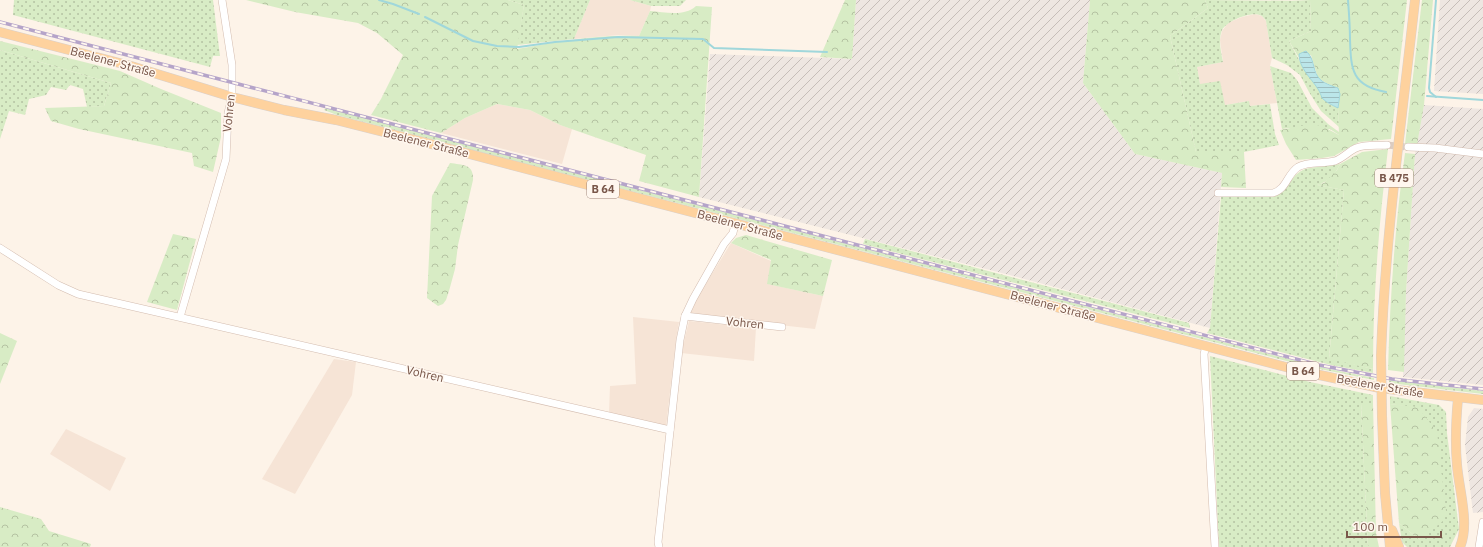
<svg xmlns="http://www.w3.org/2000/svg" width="1483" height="547" viewBox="0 0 1483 547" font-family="'IBM Plex Sans',sans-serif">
  <defs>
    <pattern id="industrial-furrows" width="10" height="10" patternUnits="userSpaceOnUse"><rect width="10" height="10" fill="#eee6e1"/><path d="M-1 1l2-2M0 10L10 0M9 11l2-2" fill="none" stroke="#c6bdb8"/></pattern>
    <pattern id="grass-dots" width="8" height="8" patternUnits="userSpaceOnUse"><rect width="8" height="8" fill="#d8ecc5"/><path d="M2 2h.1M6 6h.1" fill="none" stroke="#b4c2a2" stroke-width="1.8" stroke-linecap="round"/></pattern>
    <pattern id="forest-crowns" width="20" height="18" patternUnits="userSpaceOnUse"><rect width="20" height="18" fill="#d8ecc5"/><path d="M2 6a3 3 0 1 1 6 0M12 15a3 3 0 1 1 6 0" fill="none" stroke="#b4c2a2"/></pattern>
    <pattern id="water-rules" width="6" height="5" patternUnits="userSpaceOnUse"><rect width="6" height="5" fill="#bbe6e9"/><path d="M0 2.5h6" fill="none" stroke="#9dbdbf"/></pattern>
  </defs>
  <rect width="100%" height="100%" fill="#fdf3e8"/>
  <g fill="#f6e4d6">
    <path d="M590 0H630L651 6 650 11 639 36 618 35 574 39Z"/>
    <path d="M1255 14 1262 16 1266 21 1272 58 1270 66 1277 103 1250 106 1248 101 1225 105 1200 84 1197 67 1223 62 1220 40 1222 31 1228 23 1242 17Z"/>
    <path d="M497 104 530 110 560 125 572 129 562 164 441 133 465 118Z"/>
    <path d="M731 243 771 261 768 284 823 296 815 329 692 315 690 312 696 300Z"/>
    <path d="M633 317 679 322 676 340 666 427 609 414 610 386 636 384Z"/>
    <path d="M689 321 756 328 754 361 681 353Z"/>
    <path d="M334 359 356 362 352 395 295 494 262 479Z"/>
    <path d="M66 429 126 458 110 491 50 454Z"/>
  </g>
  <g fill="url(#industrial-furrows)">
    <path d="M856 0H1090L1083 83 1135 154 1222 173 1210 328 998 272 699 197 710 54 852 59Z"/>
    <path d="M1440 0H1483V94L1434 91Z"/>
    <path d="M1424 105 1483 109V385L1403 377 1406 292 1415 154Z"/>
    <path d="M1474 408 1483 409V512L1473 513 1465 445 1468 417Z"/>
  </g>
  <g fill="url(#grass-dots)">
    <path d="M14 0H213L220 56H213L210 67 13 15Z"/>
    <path d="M508 0H590L574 39 517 45 524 5Z"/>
    <path d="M630 0H686L680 6H651Z"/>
    <path d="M1205 0 1310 1 1311 31 1289 41 1305 71 1319 90 1322 97 1329 104 1338 108 1339 127 1321 111 1309 92 1300 75 1287 65 1272 58 1266 21C1266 20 1262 16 1262 16 1252 10 1227 21 1222 30 1218 40 1221 52 1223 62L1197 67 1200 84 1220 81 1225 105 1249 101 1250 106 1270 104 1275 134 1279 145 1244 152H1196L1170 36 1208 8Z"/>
    <path d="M0 50 111 83 104 106 87 107 83 89 70 85 66 90 51 87 46 95 29 99 25 115 9 111 0 139Z"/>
    <path d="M1270 66 1291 73 1297 80 1312 108 1328 124 1339 132V135L1330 129 1289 128 1282 129Z"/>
    <path d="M326 108 1273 355 1329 369 1374 378V380L1310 367 337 115 324 110Z"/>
    <path d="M1340 164C1335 175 1328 182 1317 185L1344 190 1329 358 1373 369V373L1331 365 1207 333 1210 328 1221 197H1273C1287 192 1290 176 1303 170 1309 167 1331 166 1340 164Z"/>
    <path d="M865 239 1189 323 1190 328 863 244Z"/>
    <path d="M1210 356 1310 382 1373 395V403H1361L1368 547H1219Z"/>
    <path d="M1389 380 1483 391V394L1389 383Z"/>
    <path d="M1390 396 1439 405 1446 412 1447 433 1459 529 1450 547H1407L1402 542 1399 523 1420 540 1418 408 1390 404Z"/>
  </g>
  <g fill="url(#forest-crowns)">
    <path d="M246 0H508L524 5 517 49C557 42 597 34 639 36L650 11C665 12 684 17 696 6L712 7 699 197 639 181 646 155 560 125 530 110 497 104 465 118 441 133 371 115 381 99 403 55 377 33 358 23 295 12Z"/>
    <path d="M845 0H856L852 59 820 57Z"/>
    <path d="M1090 0H1205L1208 8 1170 36 1196 152H1244L1246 188 1221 187 1222 173 1135 154 1083 83Z"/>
    <path d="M1291 0H1407L1391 139 1359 142 1334 156 1322 158 1296 160 1286 144 1280 130 1311 124 1322 126 1339 135 1338 108 1340 94 1338 88 1328 84 1318 78 1311 55 1299 54V58L1289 41 1311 31 1310 1Z"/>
    <path d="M1422 0H1433L1424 105 1417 145 1405 144Z"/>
    <path d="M0 41 120 71 161 89 221 113V137L213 172 194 166 192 153 79 129 51 121 45 108 104 106 111 83 0 50Z"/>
    <path d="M1388 149C1379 223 1373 295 1373 369L1329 359 1344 190 1316 185 1324 183 1337 170 1340 164 1362 152Z"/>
    <path d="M1405 153 1415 154 1406 292 1404 372 1388 370C1390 297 1395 225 1405 153Z"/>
    <path d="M450 163C463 165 474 164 473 180L458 245 455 269 449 291 446 300 443 304 438 306 427 298 432 196Z"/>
    <path d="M173 234 196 239 177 310 147 302Z"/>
    <path d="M746 235 832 260 823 296 767 284 771 260 731 243 736 238Z"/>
    <path d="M0 333 17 341 0 384Z"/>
    <path d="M1361 403H1373L1376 533 1379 547H1368Z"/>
    <path d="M1390 404 1418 407 1437 432 1446 511 1444 520 1420 540 1399 523Z"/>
    <path d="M0 507 41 519 49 531 91 544 90 547H0Z"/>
  </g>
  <path fill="url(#water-rules)" stroke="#a0d7db" d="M1306 51C1315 59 1312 68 1318 77 1322 83 1332 86 1338 88L1340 94 1338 108C1332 105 1327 103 1322 98 1321 95 1320 92 1318 89 1311 78 1299 68 1299 54Z"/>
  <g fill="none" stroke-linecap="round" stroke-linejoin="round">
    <g stroke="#a0d7db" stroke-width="2">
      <path d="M379 0 393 4 419 14"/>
      <path d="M1348 0C1349 13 1350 27 1350 40 1351 70 1352 86 1386 92"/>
      <path d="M1436 0 1429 88 1430 92 1436 97"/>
      <path d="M425 17 473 41 497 46 519 47 555 42 618 37 703 39 714 48 827 52"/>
      <path d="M1427 96 1483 100"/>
    </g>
    <path stroke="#dcccc0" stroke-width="7" stroke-dasharray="7 3.5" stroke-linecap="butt" d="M1387 145 1408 147"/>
    <defs>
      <g id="minor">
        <path d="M1408 147 1435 148 1483 154"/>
        <path d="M1218 193H1273C1287 189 1287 174 1298 167 1308 161 1323 164 1335 161 1343 158 1349 151 1356 148 1366 144 1377 146 1387 145"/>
        <path d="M0 248 58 285 78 294 670 430"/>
        <path d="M685 316 782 327"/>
        <path d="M180 317 226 159 228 113 232 97V65L222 0"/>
        <path d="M1206 346 1204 354 1215 547"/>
        <path d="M659 547 658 542 680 340 685 316 693 299 724 244 733 233 735 224"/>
        <path d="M1479 547 1483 522"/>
      </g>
      <g id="major">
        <path d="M0 32 131 66 232 97 284 110 336 120 439 146 1301 371 1380 388 1483 400"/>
        <path d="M1381 356C1385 237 1402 119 1415 0"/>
        <path d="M1458 398C1456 420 1455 443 1457 465 1459 490 1470 524 1460 547"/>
        <path d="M1382 416 1385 493 1390 547"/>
        <path d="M1392 530 1399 547"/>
      </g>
    </defs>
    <use href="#minor" stroke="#d3bcaf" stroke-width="8"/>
    <use href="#major" stroke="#d9d0cc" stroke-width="10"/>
    <use href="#minor" stroke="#fff" stroke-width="7"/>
    <use href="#major" stroke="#fed29e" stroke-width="9"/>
    <defs>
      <path id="rail" d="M0 22 1319 365 1392 379 1483 389"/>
    </defs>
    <use href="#rail" stroke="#b5a4c9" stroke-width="3.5"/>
    <use href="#rail" stroke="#fff7ef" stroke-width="2" stroke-dasharray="6" stroke-linecap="butt"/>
    <defs>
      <path id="major-bridge" d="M1381 356 1382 416"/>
    </defs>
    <use href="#major-bridge" stroke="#d9d0cc" stroke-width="10" stroke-linecap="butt"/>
    <use href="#major-bridge" stroke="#fed29e" stroke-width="9"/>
  </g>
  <g text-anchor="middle" stroke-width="3" stroke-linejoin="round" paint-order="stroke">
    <g fill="#fff7ef" stroke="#a1877c" stroke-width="1">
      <rect x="1375" y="169" width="38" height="18" rx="3"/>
      <rect x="587" y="180" width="32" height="18" rx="3"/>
      <rect x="1287" y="362" width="32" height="18" rx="3"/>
    </g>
    <g font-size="11" font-weight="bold" fill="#79574a">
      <text x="1394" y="182">B 475</text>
      <text x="603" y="193">B 64</text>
      <text x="1303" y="375">B 64</text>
    </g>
    <g font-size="12" fill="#79574a" stroke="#fff7ef">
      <text transform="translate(113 62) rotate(15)" y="4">Beelener Straße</text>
      <text transform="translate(229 113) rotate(-84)" y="4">Vohren</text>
      <text transform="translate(426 143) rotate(14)" y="4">Beelener Straße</text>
      <text transform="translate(740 225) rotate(15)" y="4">Beelener Straße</text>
      <text transform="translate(1053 306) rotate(15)" y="4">Beelener Straße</text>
      <text transform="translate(745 323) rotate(6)" y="4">Vohren</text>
      <text transform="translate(425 374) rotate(13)" y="4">Vohren</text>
      <text transform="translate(1380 386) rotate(10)" y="4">Beelener Straße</text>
    </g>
  </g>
  <path d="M1347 531v6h94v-6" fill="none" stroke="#79574a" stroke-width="2"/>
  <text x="1353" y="531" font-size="12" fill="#79574a" stroke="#fff7ef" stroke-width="3" paint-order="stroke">100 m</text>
</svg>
